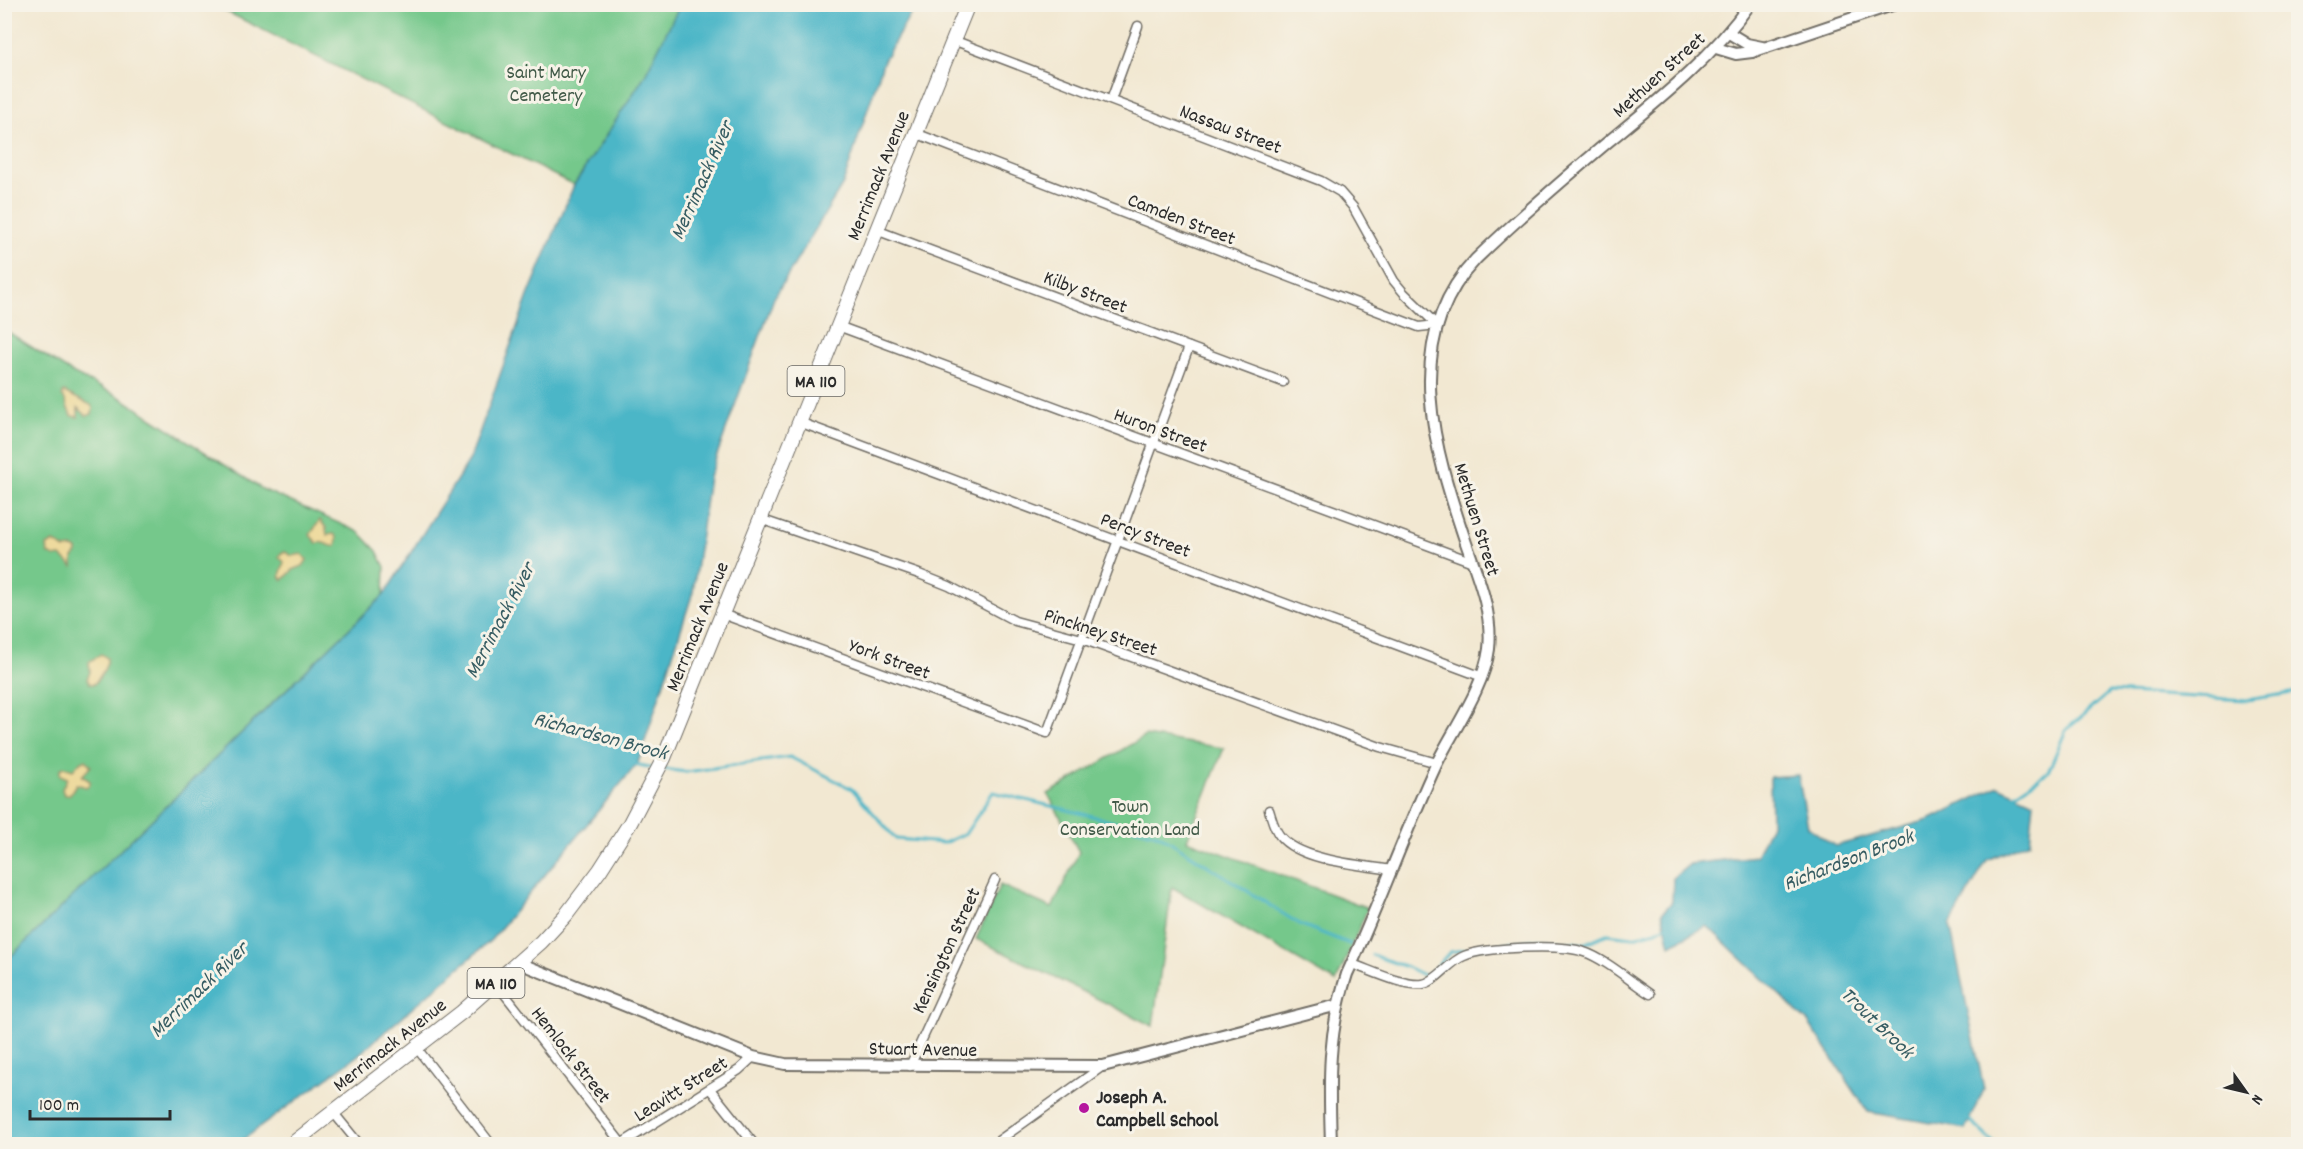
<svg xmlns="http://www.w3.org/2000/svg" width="2303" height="1149" viewBox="0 0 2303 1149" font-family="Dekko,sans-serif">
  <rect width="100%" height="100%" fill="#f7f3e8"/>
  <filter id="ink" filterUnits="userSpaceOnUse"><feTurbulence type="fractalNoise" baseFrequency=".0167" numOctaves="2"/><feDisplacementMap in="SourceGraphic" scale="12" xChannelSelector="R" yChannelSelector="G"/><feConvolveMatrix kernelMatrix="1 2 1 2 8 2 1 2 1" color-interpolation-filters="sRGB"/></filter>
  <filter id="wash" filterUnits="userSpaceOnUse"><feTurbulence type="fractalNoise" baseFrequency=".008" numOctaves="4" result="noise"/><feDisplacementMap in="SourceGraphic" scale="24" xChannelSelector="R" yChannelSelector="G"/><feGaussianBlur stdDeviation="1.35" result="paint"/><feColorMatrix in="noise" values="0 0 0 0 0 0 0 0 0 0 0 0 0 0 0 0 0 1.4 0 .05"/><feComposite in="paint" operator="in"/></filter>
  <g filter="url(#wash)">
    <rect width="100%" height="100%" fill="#f2e8d2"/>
    <g fill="#75c88b" stroke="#507a5b" stroke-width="1.5">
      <path d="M213 5H680L644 77 574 185Z"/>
      <path d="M5 330 72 373 118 396 262 489 359 532 377 551 385 567 384 595 5 962Z"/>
      <path d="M1145 736 1224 748 1187 840 1368 908 1336 982 1172 887 1153 1026 976 939 1000 885 1052 908 1079 852 1048 794Z"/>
    </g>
    <g fill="#eeda9e" stroke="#8c8264" stroke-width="1.5">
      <path d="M64 392 91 405 93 409 92 414 87 416 78 408V417L72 416C66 409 68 402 62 396Z"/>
      <path d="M320 520 326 528 327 535 334 534 337 538 336 546C329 548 325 540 317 543L310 535Z"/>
      <path d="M54 542 65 549 73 548 77 550V553L73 558V567L61 556 54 557 48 553 47 546Z"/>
      <path d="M285 552 292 556 302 554 307 560 303 566 293 570 283 580 280 576 284 562 279 557 281 553Z"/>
      <path d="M101 654 107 658C108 667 100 677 94 684H90L87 679 90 672 89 662Z"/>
      <path d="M86 760 91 766 82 776 90 781V784L86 787 76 784 70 794 64 795 62 789 67 778 60 775V769L64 767 73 770 81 761Z"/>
    </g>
    <g fill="#4bb6c7" stroke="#3b7079" stroke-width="1.5">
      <path d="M680 5H916L884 60 843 184 774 298 709 477 693 592 638 763 491 940 357 1056 237 1144H5V962L384 595 470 459 528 296 574 185 644 77Z"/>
      <path d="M1798 775 1808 827 1835 846 1929 820 1998 786 2034 802 2030 842 1987 860 1950 925 1984 1089 1965 1129 1868 1112 1809 1023 1707 926 1670 945 1662 913 1672 902 1673 878 1690 864 1756 856 1771 824 1770 777Z"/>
    </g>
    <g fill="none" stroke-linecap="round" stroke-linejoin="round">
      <g stroke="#4bb6c7" stroke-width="3">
        <path d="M634 764 654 768"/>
        <path d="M664 769 686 772 790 757 852 789 896 839 944 843 966 833 993 792 1092 816 1160 835 1299 924 1350 944"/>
        <path d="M2014 795 2048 772 2066 730 2110 692 2247 700 2298 692"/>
        <path d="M1372 955 1407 967 1427 977 1450 952 1538 939 1584 944 1607 934 1633 937 1656 931 1667 925"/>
        <path d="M1968 1119 1995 1144"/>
      </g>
    </g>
  </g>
  <g filter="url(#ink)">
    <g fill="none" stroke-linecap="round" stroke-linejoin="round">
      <defs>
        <g id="minor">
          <path d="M953 40 1321 181 1340 192 1353 207 1394 281 1404 293 1437 325"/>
          <path d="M1111 100 1138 26"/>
          <path d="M915 133 1419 327 1437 325"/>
          <path d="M876 230 1283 382"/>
          <path d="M838 326 1473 562"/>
          <path d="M799 422 1480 676"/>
          <path d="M760 519 919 574 949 586 1015 621 1082 639 1380 747 1437 763"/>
          <path d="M722 614 1047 733 1189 347"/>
          <path d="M1269 810C1272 819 1274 829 1280 836 1300 861 1362 865 1392 870"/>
          <path d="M1352 964C1370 970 1404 987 1423 984 1436 982 1449 962 1464 956 1485 947 1562 944 1584 952 1605 959 1630 981 1650 994"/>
          <path d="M496 983 622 1144"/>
          <path d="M416 1047 491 1144"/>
          <path d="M910 1066 995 880"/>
          <path d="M710 1089 754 1144"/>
          <path d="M333 1112 359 1144"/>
          <path d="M621 1144 739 1070 753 1057"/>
          <path d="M994 1144 1103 1066"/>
        </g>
        <g id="tertiary">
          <path d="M1729 33 1747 44 1762 47"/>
          <path d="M1716 48 1736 54 1752 52 1895 4"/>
          <path d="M519 963 753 1057 785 1064 1103 1066 1338 1005"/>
          <path d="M1331 1144C1329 1082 1327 1035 1347 974 1379 905 1404 834 1436 765 1453 730 1484 688 1489 649 1493 613 1478 577 1466 543 1435 451 1399 340 1476 259 1518 218 1564 179 1609 141 1660 99 1711 59 1750 4"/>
        </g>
        <path id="primary" d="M292 1144 462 1012 541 942 566 915 600 870 630 823 664 758 968 4"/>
      </defs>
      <use href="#minor" stroke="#716d65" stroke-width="11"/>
      <use href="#tertiary" stroke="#716d65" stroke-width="14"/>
      <use href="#primary" stroke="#716d65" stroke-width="16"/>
      <use href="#minor" stroke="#fff" stroke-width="8"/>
      <use href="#tertiary" stroke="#fff" stroke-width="10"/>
      <use href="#primary" stroke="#fff" stroke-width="14"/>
    </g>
  </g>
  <circle fill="#b5179e" stroke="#f7f3e8" stroke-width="2" cx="1084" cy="1108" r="6"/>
  <g text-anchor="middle" stroke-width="6" stroke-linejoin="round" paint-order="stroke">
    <g fill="#f7f3e8" stroke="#686764" stroke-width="1.5">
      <rect x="787.5" y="366" width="57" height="30" rx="4.5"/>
      <rect x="467.5" y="968" width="57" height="30" rx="4.5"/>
    </g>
    <g font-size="18" font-weight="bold" fill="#2b2b2b">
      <text x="816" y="387">MA 110</text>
      <text x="496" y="989">MA 110</text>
    </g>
    <g font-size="20" fill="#415a48" stroke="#f7f3e8">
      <text x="546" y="78">Saint Mary<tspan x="546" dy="23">Cemetery</tspan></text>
      <text x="1130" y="812">Town<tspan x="1130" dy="23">Conservation Land</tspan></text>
    </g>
    <g font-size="20" fill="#2b2b2b" stroke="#f7f3e8">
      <text transform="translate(1658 74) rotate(-42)" y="7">Methuen Street</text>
      <text transform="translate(1231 128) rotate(21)" y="7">Nassau Street</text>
      <text transform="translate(877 175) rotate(-68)" y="7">Merrimack Avenue</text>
      <text transform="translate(1182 218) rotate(21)" y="7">Camden Street</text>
      <text transform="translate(1086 291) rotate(21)" y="7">Kilby Street</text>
      <text transform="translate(1161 429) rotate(20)" y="7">Huron Street</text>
      <text transform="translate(1478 519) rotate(73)" y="7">Methuen Street</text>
      <text transform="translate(1146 534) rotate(21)" y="7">Percy Street</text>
      <text transform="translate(696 626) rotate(-68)" y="7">Merrimack Avenue</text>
      <text transform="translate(1101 631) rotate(18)" y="7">Pinckney Street</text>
      <text transform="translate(890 658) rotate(20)" y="7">York Street</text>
      <text transform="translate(945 950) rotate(-65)" y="7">Kensington Street</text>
      <text transform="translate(389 1044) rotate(-38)" y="7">Merrimack Avenue</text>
      <text transform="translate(923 1048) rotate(1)" y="7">Stuart Avenue</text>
      <text transform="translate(572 1054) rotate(52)" y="7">Hemlock Street</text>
      <text transform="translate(680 1088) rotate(-32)" y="7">Leavitt Street</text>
    </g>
    <g font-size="20" font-weight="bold" fill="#2b2b2b" stroke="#f7f3e8" text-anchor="start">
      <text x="1096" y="1103">Joseph A.<tspan x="1096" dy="23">Campbell School</tspan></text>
    </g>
    <g font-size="21" font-style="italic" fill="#365c62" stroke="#f7f3e8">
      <text transform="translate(701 180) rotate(-66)" y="7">Merrimack River</text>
      <text transform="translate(499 620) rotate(-62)" y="7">Merrimack River</text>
      <text transform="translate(601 735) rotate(15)" y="7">Richardson Brook</text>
      <text transform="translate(1848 859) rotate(-21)" y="7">Richardson Brook</text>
      <text transform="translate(198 989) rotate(-44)" y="7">Merrimack River</text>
      <text transform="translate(1878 1022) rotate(44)" y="7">Trout Brook</text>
    </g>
  </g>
  <rect width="2303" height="1149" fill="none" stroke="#f7f3e8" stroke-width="24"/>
  <g transform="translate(2246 1092) rotate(124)" stroke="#f7f3e8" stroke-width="4.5" paint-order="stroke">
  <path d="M0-4.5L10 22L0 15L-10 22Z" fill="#2b2b2b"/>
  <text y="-9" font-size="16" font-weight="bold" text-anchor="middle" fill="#2b2b2b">N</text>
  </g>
  <path d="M30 1110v9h140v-9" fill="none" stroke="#2b2b2b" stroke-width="3"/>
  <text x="39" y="1110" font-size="18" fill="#2b2b2b" stroke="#f7f3e8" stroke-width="4.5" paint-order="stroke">100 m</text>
</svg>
